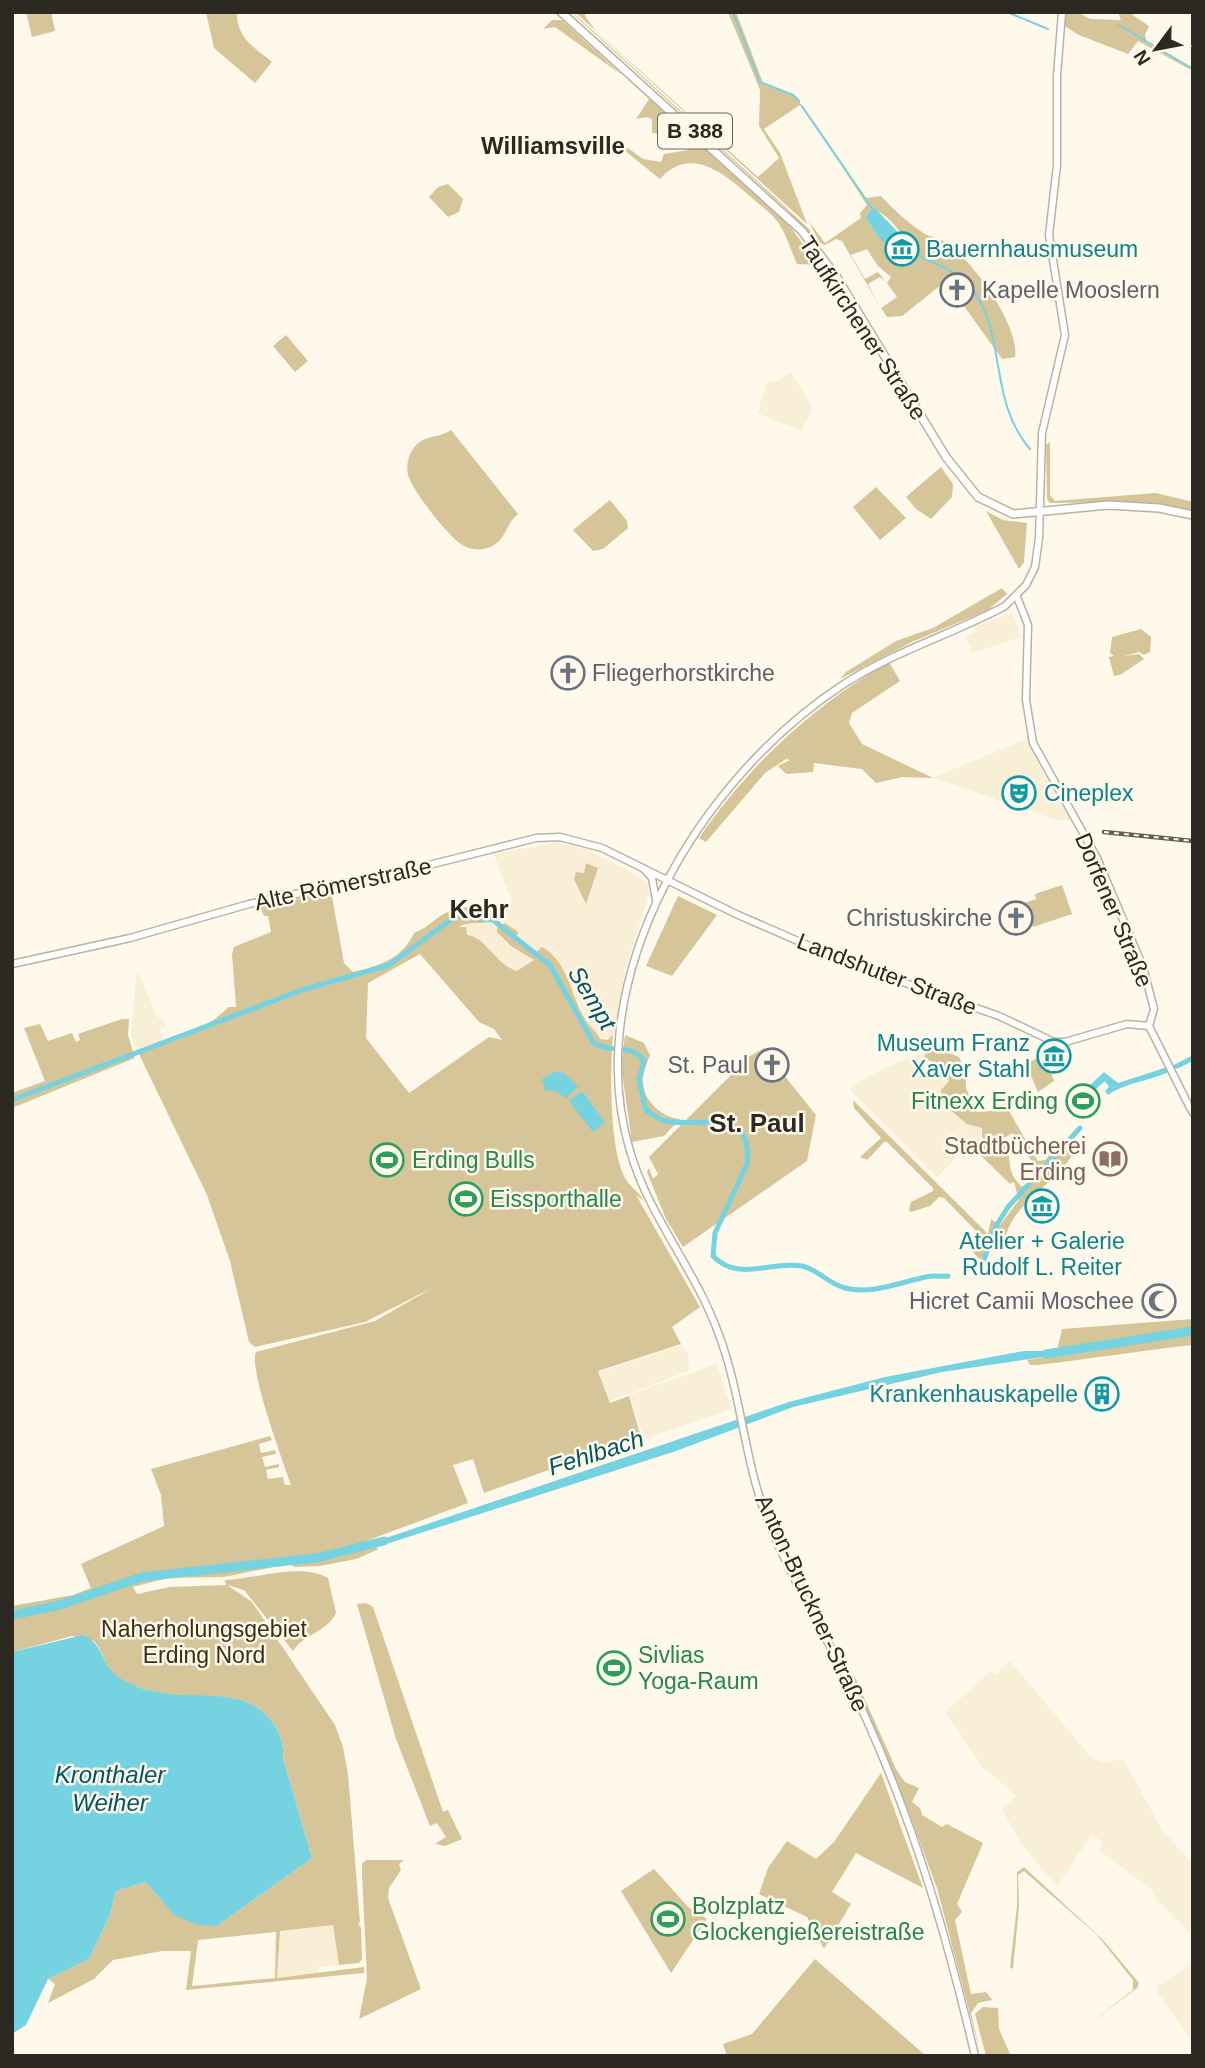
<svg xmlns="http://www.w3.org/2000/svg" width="1205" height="2068" viewBox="0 0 1205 2068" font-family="Helvetica,sans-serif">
  <rect width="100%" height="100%" fill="#fef9ea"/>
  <g fill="#f9efd6">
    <path d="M791 372 813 408 801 431 757 413 768 381 775 382Z"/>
    <path d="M1013 613 1021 637 972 653 966 636 976 632 975 626Z"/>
    <path d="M1028 738 1040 767 1071 820H1057L933 778Z"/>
    <path d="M557 842 585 849 633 873 648 884 649 895 626 966 614 1033 608 1040 600 1039 592 1030 559 966 541 947 534 954 516 941 513 927 505 923 501 935 504 940 534 961 517 971 512 970 457 927 466 922 488 924 502 915 497 907 512 902 494 854Z"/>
    <path d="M139 974 157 1017 163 1018 166 1026 160 1029 164 1041 136 1050 131 1034 136 975Z"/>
    <path d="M920 1053 932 1055 947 1067 982 1127 981 1137 972 1147 969 1145 937 1177 849 1089 876 1072Z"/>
    <path d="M681 1345 688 1353 690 1370 610 1401 599 1372Z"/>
    <path d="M717 1364 731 1409 645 1439 629 1395Z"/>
    <path d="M1010 1661 1091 1757 1102 1763 1123 1759 1163 1831 1193 1864V1936L1153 1896 1155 1892 1098 1850 1103 1842 1091 1835 1057 1887 1021 1843 1002 1810 1016 1795 981 1766 945 1712 991 1671 995 1675Z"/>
    <path d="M333 1925 339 1965 319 1967V1973L277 1978 280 1931Z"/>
    <path d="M1193 1963V2042L1157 1992 1158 1986Z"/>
  </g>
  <g fill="#d6c599" fill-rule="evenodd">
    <path d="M26 12H51L55 31 32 37Z"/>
    <path d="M206 12H234L237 15C237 38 256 49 272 62L255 83 214 48Z"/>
    <path d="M571 12 579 18 779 201 810 230 811 237 789 212Z"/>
    <path d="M575 12H586L585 16 595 30 758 177 779 158 759 126 760 90 728 12H736L763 83 794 94 800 101V105L764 129 780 153 807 224Z"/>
    <path d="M1064 12H1078L1090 19 1121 20 1118 12H1128L1149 26 1145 35 1147 43 1193 68V71L1138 41 1128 54 1079 35 1063 25Z"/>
    <path d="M552 20H562L622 75 555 27 543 29Z"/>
    <path d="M649 99 654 100 782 216 819 265 797 264C791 251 786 232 776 220 770 212 760 205 752 198 726 175 691 144 660 179L624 150 628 148 643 159 661 162 664 154 688 150 685 142 672 131 667 135 652 133V119L646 117 636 119Z"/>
    <path d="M802 104 866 198 881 196C893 209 907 222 922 232 929 237 939 238 947 243 972 260 1020 326 1015 357L1002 359 946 281 902 316 887 317 881 308 897 297 887 283 891 277 878 266 867 249 851 255 865 279 878 272 885 281 880 277 868 284 879 305 842 241 836 239 825 245 820 243 808 220 825 243 861 218 860 213 867 205ZM872 209C887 212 904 236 912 249L879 238 865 217Z"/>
    <path d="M448 184 463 199 459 212 448 217 429 197 438 187Z"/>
    <path d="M286 335 308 361 295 372 273 346Z"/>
    <path d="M451 430 518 514C505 524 506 543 487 548 478 551 468 549 461 544 447 535 412 490 408 475 406 466 408 456 413 449 423 434 438 439 451 430Z"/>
    <path d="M1050 442V495L1055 501 1156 493 1193 502V512L1142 502 1050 503 1047 499 1046 445Z"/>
    <path d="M941 467 953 484 952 497 931 519 916 509 906 497Z"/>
    <path d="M876 487 906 518 880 540 853 507Z"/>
    <path d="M610 500 627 521 628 528 603 549 593 551 573 530Z"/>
    <path d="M986 511 1003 520 1027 523 1024 562 1019 569Z"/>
    <path d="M1002 588 1007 594 988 610 912 642 840 679 846 672 896 641 933 628Z"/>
    <path d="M1141 629 1151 637 1150 652 1144 655 1139 652 1124 656 1139 654 1144 659 1120 675 1114 676 1109 657 1114 656 1110 653 1112 637Z"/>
    <path d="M889 662 900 681 852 713 849 723 862 744 933 778 902 777 876 783 862 769 814 763 813 772 786 774 778 766 790 760 786 759 765 773 706 842 699 838C749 765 813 706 889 662Z"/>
    <path d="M586 863 598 868 586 904 574 879 576 872 584 873Z"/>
    <path d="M1062 885 1072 914 1033 927 1024 903 1036 899 1035 894Z"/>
    <path d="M331 891 344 963 353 972C379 966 402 959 414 933 425 929 431 922 442 915 457 905 480 906 497 907L502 915C490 929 474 918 459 927H466L467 935C486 937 496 965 517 971L534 960 511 946 497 932V927L505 923 518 932 516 941 534 954 542 947C567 960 571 995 584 1017 588 1026 597 1031 600 1039L608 1040 613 1034C610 1069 609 1144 624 1176 629 1187 639 1191 644 1201L636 1195 700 1307 672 1327 681 1344 598 1371 610 1403 629 1396 641 1437 484 1493 473 1459 453 1465 468 1503 366 1541 379 1549 356 1559 320 1566 295 1567 289 1564 224 1577 168 1578 133 1587 137 1594 170 1587 226 1585 225 1580C256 1579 300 1562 328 1578L336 1613C326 1633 305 1633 293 1651L244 1590 227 1585 252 1602 335 1725 343 1747 348 1774 360 1922 358 1923 361 1928 362 1959 359 1963 339 1965 333 1925 280 1931 277 1978 364 1967V1973L186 1990 191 1951H162L113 1960 94 1979 48 2003 55 1984 48 1979 89 1959 109 1917 116 1891 146 1882 168 1907 217 1926 312 1858 283 1758C286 1731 264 1705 237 1699 225 1696 212 1699 200 1698 174 1696 148 1693 126 1682 101 1669 107 1656 94 1641L72 1636 12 1652V1606L73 1595 91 1588 81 1564 164 1526 161 1495 151 1469 270 1436 272 1440 259 1444 261 1453 275 1450 276 1454 262 1457 265 1467 279 1464V1467L266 1470 268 1479 283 1477 285 1485H291C284 1464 248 1368 256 1352L375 1321 434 1287 365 1322 255 1347 249 1342 230 1261 207 1195 137 1050C169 1047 204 1030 229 1007H236L232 954 234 947 271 932 268 916H264L260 907ZM420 954 479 1022 494 1029 502 1040 489 1037 409 1093 366 1038 368 983ZM276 1932 275 1978 192 1986 198 1940Z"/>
    <path d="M678 896 717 915 672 976 646 966Z"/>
    <path d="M122 1019H129L128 1035 135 1058 12 1108V1093L45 1081 24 1028 40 1024 48 1041 72 1033 76 1042 80 1040 78 1034Z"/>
    <path d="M625 1035 644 1043 650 1055C647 1063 642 1074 643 1082 643 1101 663 1118 680 1119L664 1136 632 1142 621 1066Z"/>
    <path d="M930 1045 959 1057 966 1072V1088L977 1112 991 1111 1005 1104 1038 1161 1045 1160 1062 1141 1075 1151C1055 1186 1011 1202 1004 1243L998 1240 983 1259 978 1258 969 1247 982 1237 944 1198 939 1197 930 1206 911 1212 909 1210 911 1202 933 1191V1188L888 1143 885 1141 867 1160 860 1157 881 1138 854 1108 853 1100 988 1234 991 1219 1000 1225 1019 1200 1014 1182 1010 1184 972 1147 979 1140 997 1158 982 1137V1128L967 1124 943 1104 941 1090 949 1081 945 1070 924 1057ZM1013 1133 1038 1171 1036 1178 1022 1187C1011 1176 1010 1170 1009 1156 1009 1149 1004 1146 1004 1138Z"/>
    <path d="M764 1048 788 1069 783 1074 816 1115 807 1161 683 1247 666 1219 647 1172 649 1168 653 1179 658 1174 649 1157 750 1056Z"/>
    <path d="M1045 1054 1054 1081 1038 1092 1026 1064Z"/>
    <path d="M1193 1319V1345C1138 1351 1090 1359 1037 1365H1030L1027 1360 1056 1355 1062 1329Z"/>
    <path d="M366 1603 373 1607 443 1812 448 1810 462 1839 445 1846 435 1844 446 1837 437 1823 430 1826 396 1739 357 1604Z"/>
    <path d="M854 1675 897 1771 905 1782 919 1788 912 1802 920 1808 922 1815 942 1827 947 1824 983 1843 957 1904 962 1912 955 1920 971 1994 986 1992 992 2000 978 2003 971 2013 981 2056 937 1888 906 1805 855 1687Z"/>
    <path d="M881 1773 923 1888 856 1853 832 1892 851 1904 824 1949 807 1917 759 1894 768 1868 787 1841 816 1859 834 1842Z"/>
    <path d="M366 1860H404L399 1864 401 1870 389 1888 388 1898 421 1989 359 2019 367 1978 362 1874V1864Z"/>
    <path d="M1024 1867 1103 1940 1139 1983 1137 1988 1087 2026 1133 1990V1980L1097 1935 1024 1871 1018 1875 1019 1907 1013 1969 1010 1967 1017 1906V1872Z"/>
    <path d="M654 1869 689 1908 707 1919 671 1973 621 1891Z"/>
    <path d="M815 1959 926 2056H727L723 2044 752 2034Z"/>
    <path d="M983 2007 998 2008 999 2029 1011 2056H986L975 2014Z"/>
  </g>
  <g fill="#75d2e1">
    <path d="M874 207 909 244 912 249 902 257 898 254 879 238 865 217Z"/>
    <path d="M1180 1063H1183C1159 1082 1131 1079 1108 1095L1105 1091 1109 1087 1105 1081 1089 1095V1086L1104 1072 1118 1083Z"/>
    <path d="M554 1072 564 1073 578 1087 566 1098 554 1090 545 1091 542 1079Z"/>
    <path d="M582 1091 605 1122 593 1132 569 1101Z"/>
    <path d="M1024 1351H1057L1056 1355 942 1372 793 1407 676 1451 377 1547 371 1543 789 1402 885 1377Z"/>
    <path d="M83 1635C107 1645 97 1666 125 1681 164 1702 199 1691 237 1699 264 1705 286 1731 283 1758L312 1858 217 1926 197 1925 174 1915 146 1882 116 1891 109 1917 89 1959 48 1979 26 2025 12 2034V1652Z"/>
  </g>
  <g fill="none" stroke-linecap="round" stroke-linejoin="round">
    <g stroke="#75d2e1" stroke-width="2">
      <path d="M733 12 760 82 793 95 799 101"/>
      <path d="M1007 12 1048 29"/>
      <path d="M1119 25 1193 69"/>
      <path d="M801 105 873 210"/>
      <path d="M910 250C925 261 947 266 961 278 1011 321 984 396 1030 449"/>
    </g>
    <g stroke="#75d2e1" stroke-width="5">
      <path d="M1177 1066 1193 1058"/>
      <path d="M12 1100 302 990 389 965 456 916 493 920 550 965 593 1042C610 1055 634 1042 644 1062L639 1080 646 1110C652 1113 659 1120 665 1121 697 1128 754 1105 747 1164L715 1233 713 1256C739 1283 771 1260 802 1266 817 1269 829 1284 845 1288 871 1295 901 1282 926 1277 933 1275 940 1277 948 1276"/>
      <path d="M984 1260 996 1226 1008 1207 1080 1128"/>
    </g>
    <g stroke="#75d2e1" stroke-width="9">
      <path d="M1046 1354 1193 1331"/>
      <path d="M12 1615 60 1605 142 1577 316 1558 384 1541"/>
    </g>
    <defs>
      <g id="secondary">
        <path d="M1017 597 1028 625 1026 700 1033 743 1097 858 1143 967 1154 1009 1149 1026"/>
        <path d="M644 869 652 878 656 900"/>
        <path d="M12 964 130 938 249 904 413 869 536 838 560 837 602 848 736 914 846 962 999 1016 1054 1042H1065L1127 1024 1149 1026"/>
        <path d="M1149 1026 1187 1102"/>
        <path d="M1189 1106 1193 1113"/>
        <path d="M975 2056C948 1941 916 1830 868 1723 837 1653 794 1587 766 1516 744 1458 741 1393 719 1335 696 1270 649 1217 630 1151 578 977 701 777 844 684 895 651 953 634 1005 606L1026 585 1035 567 1039 538 1042 433 1065 335 1049 235 1057 165V76L1062 12"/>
      </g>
      <path id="primary" d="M561 12 802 231 836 276 946 457 978 497 1013 514 1108 505 1159 508 1193 515"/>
    </defs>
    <use href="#secondary" stroke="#b9b3a2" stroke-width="9"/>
    <use href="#primary" stroke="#b9b3a2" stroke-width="10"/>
    <use href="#secondary" stroke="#fff" stroke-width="6"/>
    <use href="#primary" stroke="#fff" stroke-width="7"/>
    <defs>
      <path id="rail" d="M1104 832 1193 841"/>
    </defs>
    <use href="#rail" stroke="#605d54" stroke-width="4.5"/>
    <use href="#rail" stroke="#fef9ea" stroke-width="2" stroke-dasharray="5" stroke-linecap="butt"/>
  </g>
  <defs>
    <symbol id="museum-ring" viewBox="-11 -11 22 22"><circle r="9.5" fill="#fef9ea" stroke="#0f9aa8" stroke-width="1.5"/><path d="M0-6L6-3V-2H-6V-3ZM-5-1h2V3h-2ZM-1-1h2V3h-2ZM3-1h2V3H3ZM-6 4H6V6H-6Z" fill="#0f9aa8"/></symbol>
    <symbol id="church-ring" viewBox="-11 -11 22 22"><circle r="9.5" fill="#fef9ea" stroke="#6b7280" stroke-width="1.5"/><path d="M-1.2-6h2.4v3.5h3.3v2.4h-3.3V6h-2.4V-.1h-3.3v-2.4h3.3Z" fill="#6b7280"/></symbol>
    <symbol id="theatre-ring" viewBox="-11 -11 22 22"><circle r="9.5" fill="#fef9ea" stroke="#0f9aa8" stroke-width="1.5"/><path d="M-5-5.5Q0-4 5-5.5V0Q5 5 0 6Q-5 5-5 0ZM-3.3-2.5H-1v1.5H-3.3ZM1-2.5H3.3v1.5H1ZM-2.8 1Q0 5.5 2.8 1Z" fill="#0f9aa8"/></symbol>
    <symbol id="stadium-ring" viewBox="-11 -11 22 22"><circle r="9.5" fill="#fef9ea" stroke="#2e9e5b" stroke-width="1.5"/><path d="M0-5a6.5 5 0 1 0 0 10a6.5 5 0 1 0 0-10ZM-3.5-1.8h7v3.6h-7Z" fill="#2e9e5b"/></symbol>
    <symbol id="library-ring" viewBox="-11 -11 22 22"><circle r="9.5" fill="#fef9ea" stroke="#8d6e63" stroke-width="1.5"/><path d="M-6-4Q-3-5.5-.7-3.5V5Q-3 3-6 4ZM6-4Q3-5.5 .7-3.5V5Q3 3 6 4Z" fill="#8d6e63"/></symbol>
    <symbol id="mosque-ring" viewBox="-11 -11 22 22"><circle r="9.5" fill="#fef9ea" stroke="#6b7280" stroke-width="1.5"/><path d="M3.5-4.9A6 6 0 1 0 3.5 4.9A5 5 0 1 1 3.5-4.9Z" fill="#6b7280"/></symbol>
    <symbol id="building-ring" viewBox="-11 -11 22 22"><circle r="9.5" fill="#fef9ea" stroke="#0f9aa8" stroke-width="1.5"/><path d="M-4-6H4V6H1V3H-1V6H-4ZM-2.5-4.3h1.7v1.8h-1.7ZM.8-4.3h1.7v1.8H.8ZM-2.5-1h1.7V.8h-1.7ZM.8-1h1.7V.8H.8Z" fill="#0f9aa8"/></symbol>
  </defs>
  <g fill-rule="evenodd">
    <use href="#museum-ring" x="883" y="230" width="38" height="38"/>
    <use href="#church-ring" x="938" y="271" width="38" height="38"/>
    <use href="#church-ring" x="549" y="654" width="38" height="38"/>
    <use href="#theatre-ring" x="1000" y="774" width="38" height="38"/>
    <use href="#church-ring" x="997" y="899" width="38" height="38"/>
    <use href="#museum-ring" x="1035" y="1037" width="38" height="38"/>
    <use href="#church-ring" x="753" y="1046" width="38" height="38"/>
    <use href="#stadium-ring" x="1064" y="1082" width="38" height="38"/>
    <use href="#library-ring" x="1091" y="1140" width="38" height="38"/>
    <use href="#stadium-ring" x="368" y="1141" width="38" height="38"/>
    <use href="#stadium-ring" x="447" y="1180" width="38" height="38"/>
    <use href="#museum-ring" x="1023" y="1187" width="38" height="38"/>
    <use href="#mosque-ring" x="1140" y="1282" width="38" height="38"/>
    <use href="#building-ring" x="1083" y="1375" width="38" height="38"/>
    <use href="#stadium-ring" x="595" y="1649" width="38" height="38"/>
    <use href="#stadium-ring" x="649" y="1900" width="38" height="38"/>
  </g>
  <g text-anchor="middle" stroke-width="5" stroke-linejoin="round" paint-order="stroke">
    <rect fill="#fef9ea" stroke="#6b675e" stroke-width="2" x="658" y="113.5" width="74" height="35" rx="5"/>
    <g font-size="21" font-weight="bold" fill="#2c2922">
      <text x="695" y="138">B 388</text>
    </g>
    <g font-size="23" fill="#0d838f" stroke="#fef9ea" text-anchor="start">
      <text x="926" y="257">Bauernhausmuseum</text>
      <text x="1044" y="801">Cineplex</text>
      <text x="1030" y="1051" text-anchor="end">Museum Franz<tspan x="1030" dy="26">Xaver Stahl</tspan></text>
      <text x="1042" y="1249" text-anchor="middle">Atelier + Galerie<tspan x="1042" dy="26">Rudolf L. Reiter</tspan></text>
      <text x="1078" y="1402" text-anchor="end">Krankenhauskapelle</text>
    </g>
    <g font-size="23" fill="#5b616d" stroke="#fef9ea" text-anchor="end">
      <text x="982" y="298" text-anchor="start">Kapelle Mooslern</text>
      <text x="592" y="681" text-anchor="start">Fliegerhorstkirche</text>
      <text x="992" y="926">Christuskirche</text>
      <text x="748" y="1073">St. Paul</text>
      <text x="1134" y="1309">Hicret Camii Moschee</text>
    </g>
    <g font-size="23" fill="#2c2922" stroke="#fef9ea">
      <text transform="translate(863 328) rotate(57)" y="8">Taufkirchener Straße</text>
      <text transform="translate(343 884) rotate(-12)" y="8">Alte Römerstraße</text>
      <text transform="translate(1114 910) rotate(67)" y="8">Dorfener Straße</text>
      <text transform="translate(887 974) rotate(21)" y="8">Landshuter Straße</text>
      <text transform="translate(812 1603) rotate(65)" y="8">Anton-Bruckner-Straße</text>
    </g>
    <g font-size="23" fill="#27864d" stroke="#fef9ea" text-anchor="start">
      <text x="1058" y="1109" text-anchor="end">Fitnexx Erding</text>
      <text x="412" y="1168">Erding Bulls</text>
      <text x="490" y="1207">Eissporthalle</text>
      <text x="638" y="1663">Sivlias<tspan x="638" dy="26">Yoga-Raum</tspan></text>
      <text x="692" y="1914">Bolzplatz<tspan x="692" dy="26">Glockengießereistraße</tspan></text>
    </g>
    <g font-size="23" fill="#785e54" stroke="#fef9ea" text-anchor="end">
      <text x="1086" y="1154">Stadtbücherei<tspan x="1086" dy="26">Erding</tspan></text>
    </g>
    <g font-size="23" fill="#3b3012" stroke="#fef9ea">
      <text x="204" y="1637">Naherholungsgebiet<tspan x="204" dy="26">Erding Nord</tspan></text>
    </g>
    <g font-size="24" font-weight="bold" fill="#2c2922" stroke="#fef9ea">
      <text x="553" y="154">Williamsville</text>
    </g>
    <g font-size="24" font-style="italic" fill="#005661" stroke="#fef9ea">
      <text transform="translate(592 998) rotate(59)" y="8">Sempt</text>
      <text transform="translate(596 1453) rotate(-18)" y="8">Fehlbach</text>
      <text x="110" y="1783">Kronthaler<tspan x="110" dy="28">Weiher</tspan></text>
    </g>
    <g font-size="26" font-weight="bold" fill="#2c2922" stroke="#fef9ea">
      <text x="479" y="918">Kehr</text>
      <text x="757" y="1132">St. Paul</text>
    </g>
  </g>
  <rect width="1205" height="2068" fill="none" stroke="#2c2922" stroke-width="28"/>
  <g transform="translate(1156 49) rotate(238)" stroke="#fef9ea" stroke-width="5" paint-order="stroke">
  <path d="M0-5L12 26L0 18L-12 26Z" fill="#2c2922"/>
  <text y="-10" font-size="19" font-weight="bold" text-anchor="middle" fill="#2c2922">N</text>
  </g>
</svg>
